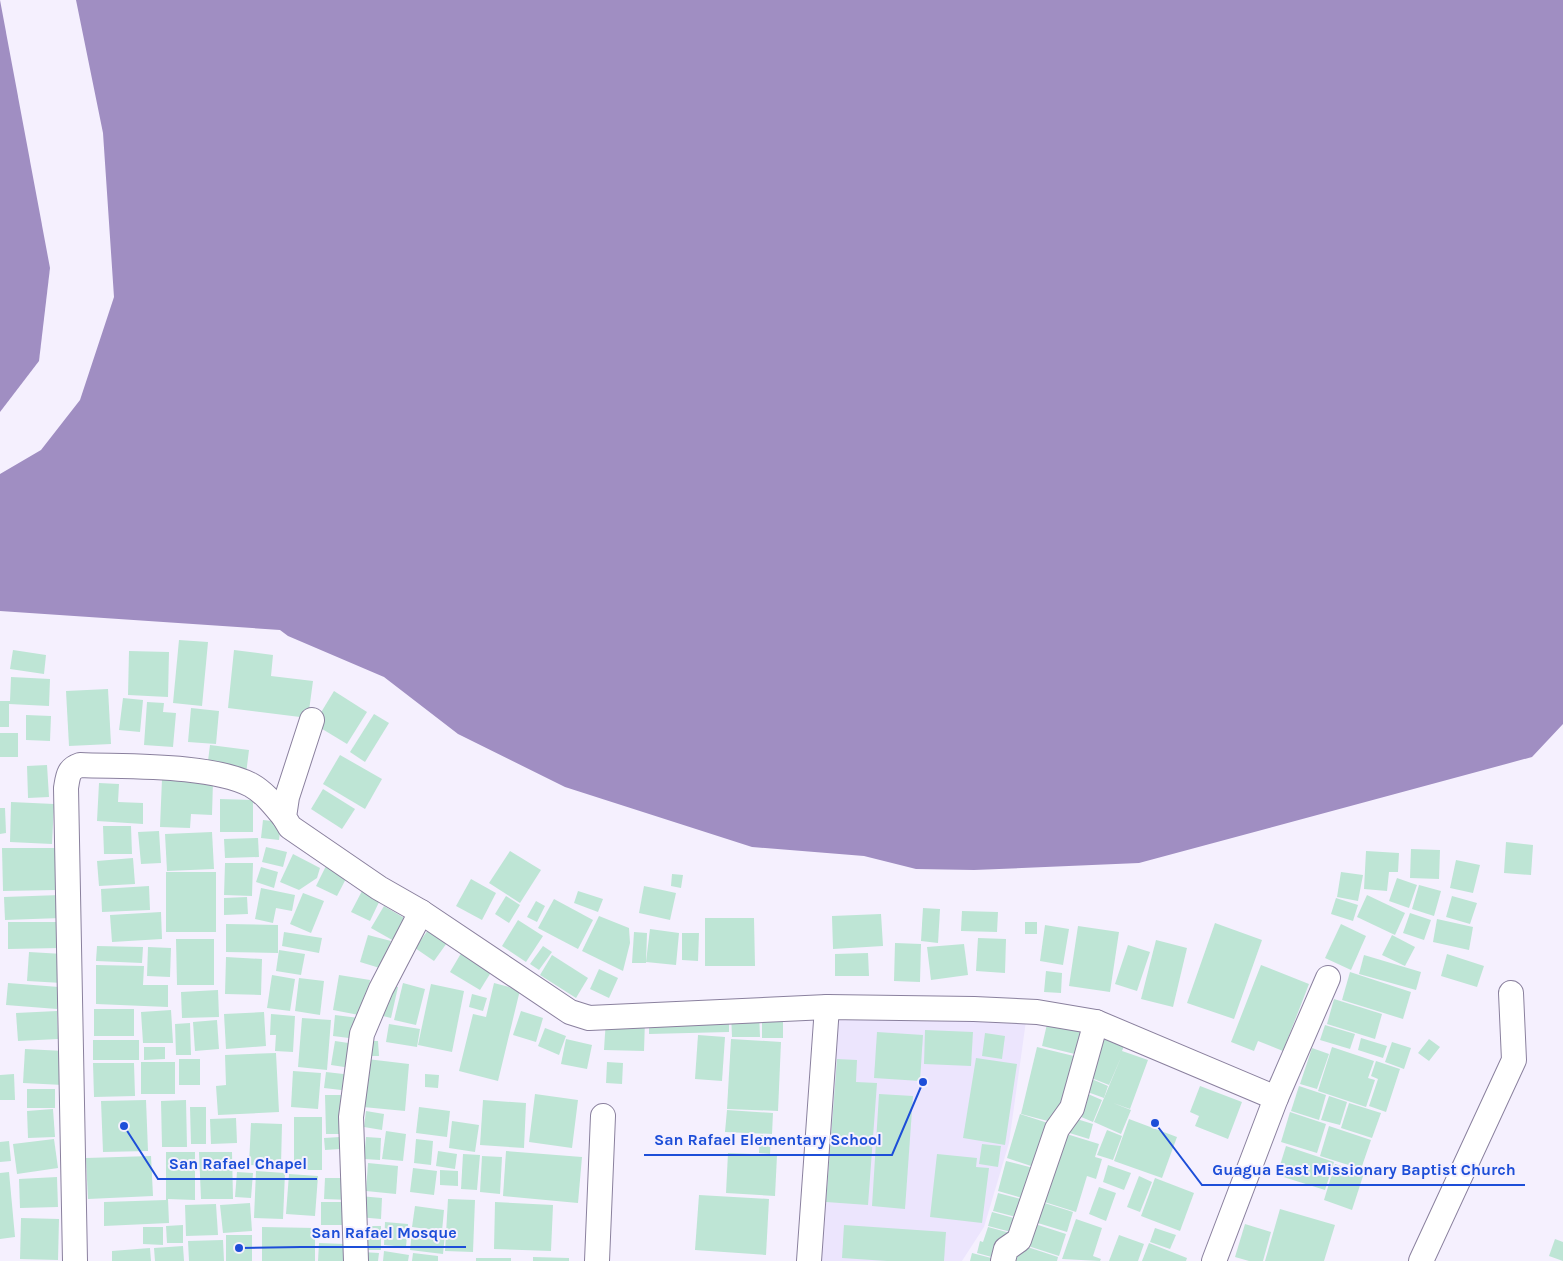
<svg xmlns="http://www.w3.org/2000/svg" width="1563" height="1261" viewBox="0 0 1563 1261" font-family="Karla,sans-serif">
  <rect width="100%" height="100%" fill="#f5f0fe"/>
  <path fill="#ece5fd" d="M833 1016 1026 1021 1009 1143 984 1227 962 1261H816Z"/>
  <g fill="#a08ec2">
    <path d="M0 0 50 268 39 361 0 412Z"/>
    <path d="M76 0H1563V724L1532 757 1139 863 974 870 916 869 864 856 752 847 565 787 458 734 384 677 288 636 280 630 0 611V474L41 450 80 400 114 297 103 133Z"/>
  </g>
  <g fill="#bee5d5">
    <path d="M179 640 208 642 202 706 173 703Z"/>
    <path d="M13 650 46 655 44 674 10 669Z"/>
    <path d="M234 650 273 655 271 676 313 681 308 718 228 708Z"/>
    <path d="M129 651 169 652 168 697 128 695Z"/>
    <path d="M11 677 50 679 49 706 9 704V727H0V701H10Z"/>
    <path d="M108 689 111 744 69 746 66 691Z"/>
    <path d="M334 691 367 712 347 744 314 724Z"/>
    <path d="M123 698 143 700 140 732 119 730Z"/>
    <path d="M147 702 164 703 163 712 176 713 173 747 144 745Z"/>
    <path d="M191 708 219 711 216 744 188 742Z"/>
    <path d="M374 714 389 723 365 762 350 752Z"/>
    <path d="M26 715 51 716 50 741 26 740Z"/>
    <rect x="0" y="733" width="18" height="24"/>
    <path d="M210 745 249 750 246 774 207 769Z"/>
    <path d="M340 755 382 779 365 809 323 784Z"/>
    <path d="M47 765 49 797 28 798 27 766Z"/>
    <path d="M162 779 213 781 212 815 191 814 190 828 160 827Z"/>
    <path d="M99 783 119 784 118 802 143 803V824L97 821Z"/>
    <path d="M323 789 355 809 342 829 311 809Z"/>
    <path d="M220 799 253 800V832H220Z"/>
    <path d="M11 802 54 804 52 844 10 842Z"/>
    <path d="M0 808H5L6 833 0 834Z"/>
    <path d="M263 820 281 822 279 840 261 838Z"/>
    <path d="M103 826H131L132 854H104Z"/>
    <path d="M159 831 161 863 141 864 138 832Z"/>
    <path d="M212 832 214 869 167 871 165 834Z"/>
    <path d="M258 838 259 857 225 858 224 839Z"/>
    <path d="M1506 842 1533 845 1531 875 1504 873Z"/>
    <path d="M266 847 287 852 283 867 262 862Z"/>
    <path d="M2 848H56L57 890 3 891Z"/>
    <path d="M1411 849 1440 850 1439 879 1410 878Z"/>
    <path d="M510 851 541 870 520 903 489 883Z"/>
    <path d="M1366 851 1399 853 1398 872H1389L1387 891 1364 889Z"/>
    <path d="M293 854 320 868 317 878 299 890 280 882Z"/>
    <path d="M133 858 135 884 99 886 97 861Z"/>
    <path d="M329 860 350 871 337 896 316 886Z"/>
    <path d="M1456 860 1480 865 1473 893 1450 888Z"/>
    <path d="M225 863H253L252 896 224 895Z"/>
    <path d="M261 867 278 872 274 888 256 882Z"/>
    <rect x="166" y="872" width="50" height="60"/>
    <path d="M1341 872 1363 875 1358 901 1337 897Z"/>
    <path d="M672 874 683 875 681 888 671 886Z"/>
    <path d="M1397 878 1417 885 1409 908 1389 901Z"/>
    <path d="M471 879 496 893 482 920 456 906Z"/>
    <path d="M1419 885 1441 891 1434 916 1412 909Z"/>
    <path d="M149 886 150 910 102 912 101 889Z"/>
    <path d="M644 886 676 893 670 920 639 913Z"/>
    <path d="M261 888 295 895 292 911 276 908 273 923 255 919Z"/>
    <path d="M362 891 380 900 370 921 351 912Z"/>
    <path d="M578 891 603 899 598 912 574 903Z"/>
    <path d="M303 893 324 901 311 933 290 924Z"/>
    <path d="M60 895 61 918 5 920 4 897Z"/>
    <path d="M1367 895 1405 913 1395 935 1357 917Z"/>
    <path d="M506 896 520 905 509 923 495 914Z"/>
    <path d="M1452 896 1477 903 1470 924 1446 917Z"/>
    <path d="M247 897 248 914 224 915V898Z"/>
    <path d="M1336 898 1358 905 1353 921 1331 914Z"/>
    <path d="M554 899 593 920 578 949 538 928Z"/>
    <path d="M536 901 545 906 537 922 527 917Z"/>
    <path d="M384 906 406 919 394 941 371 928Z"/>
    <path d="M923 908 940 909 938 943 921 941Z"/>
    <path d="M962 911 998 912 997 932 961 931Z"/>
    <path d="M161 912 162 939 112 942 110 915Z"/>
    <path d="M1410 913 1431 920 1424 940 1403 933Z"/>
    <path d="M881 914 883 946 833 949 832 916Z"/>
    <path d="M599 916 629 928 630 943 623 971 582 951Z"/>
    <path d="M705 918H754L755 966H705Z"/>
    <path d="M1437 919 1473 927 1469 950 1433 942Z"/>
    <path d="M518 920 543 936 526 962 502 946Z"/>
    <path d="M8 922H60V948L8 949Z"/>
    <rect x="1025" y="922" width="12" height="12"/>
    <path d="M1215 923 1262 940 1234 1019 1187 1003Z"/>
    <path d="M226 924 278 925V953L226 952Z"/>
    <path d="M1341 924 1366 936 1351 970 1325 958Z"/>
    <path d="M1045 925 1069 929 1063 965 1040 961Z"/>
    <path d="M431 926 449 940 434 961 415 948Z"/>
    <path d="M1078 926 1119 932 1110 992 1069 986Z"/>
    <path d="M650 929 679 933 676 965 646 962Z"/>
    <path d="M284 932 322 938 319 953 282 946Z"/>
    <path d="M634 932 647 933 646 963H632Z"/>
    <path d="M682 933H699L698 961 682 960Z"/>
    <path d="M368 935 391 941 383 969 360 962Z"/>
    <path d="M1392 935 1415 947 1405 966 1382 955Z"/>
    <path d="M978 938 1006 939 1005 973 976 971Z"/>
    <path d="M176 939H214V985H177Z"/>
    <path d="M1156 940 1187 948 1173 1007 1141 999Z"/>
    <path d="M895 943 921 944 920 982 894 981Z"/>
    <path d="M964 944 968 975 931 980 927 947Z"/>
    <path d="M1128 945 1150 952 1137 991 1115 984Z"/>
    <path d="M97 946 143 947 142 963 96 961Z"/>
    <path d="M543 946 552 952 539 970 530 964Z"/>
    <path d="M148 947 171 948 170 977 147 976Z"/>
    <path d="M279 950 305 954 301 975 276 971Z"/>
    <path d="M463 950 493 969 480 990 450 972Z"/>
    <path d="M29 952 63 954 62 983 27 981Z"/>
    <path d="M868 953 869 976H835V954Z"/>
    <path d="M1447 954 1484 966 1477 987 1441 976Z"/>
    <path d="M552 955 588 978 576 998 540 975Z"/>
    <path d="M1364 955 1421 972 1416 990 1359 974Z"/>
    <path d="M226 957 262 959 261 995 225 994Z"/>
    <path d="M96 965 144 966 143 985H168V1007L96 1004Z"/>
    <path d="M1261 965 1309 984 1283 1051 1258 1041 1254 1051 1231 1042Z"/>
    <path d="M599 969 618 978 609 998 590 989Z"/>
    <path d="M1046 971 1062 973 1061 993 1044 992Z"/>
    <path d="M1350 972 1411 992 1403 1019 1342 1000Z"/>
    <path d="M272 975 295 979 290 1011 267 1008Z"/>
    <path d="M339 975 370 980 364 1016 333 1010Z"/>
    <path d="M299 978 324 981 320 1015 295 1011Z"/>
    <path d="M8 983 59 987 57 1009 6 1005Z"/>
    <path d="M403 983 425 989 416 1025 394 1020Z"/>
    <path d="M494 983 520 990 498 1081 459 1071 473 1014 486 1017Z"/>
    <path d="M387 984 398 987 391 1018 379 1015Z"/>
    <path d="M431 984 464 991 452 1052 418 1045Z"/>
    <path d="M218 990 219 1017 182 1018 181 992Z"/>
    <path d="M472 994 487 998 483 1011 469 1007Z"/>
    <path d="M1334 999 1382 1014 1375 1039 1327 1024Z"/>
    <rect x="94" y="1009" width="40" height="27"/>
    <path d="M171 1010 173 1043H143L141 1012Z"/>
    <path d="M57 1011 58 1039 18 1041 16 1013Z"/>
    <path d="M521 1011 543 1018 536 1042 513 1035Z"/>
    <path d="M783 1011V1038H762V1012Z"/>
    <path d="M264 1012 266 1046 226 1049 224 1014Z"/>
    <path d="M731 1012H759L760 1037H732Z"/>
    <path d="M271 1014 295 1016 293 1052 275 1051 276 1035H270Z"/>
    <path d="M729 1014V1032L649 1034V1016Z"/>
    <path d="M335 1015 359 1018 357 1039 333 1036Z"/>
    <path d="M302 1018 331 1020 327 1070 298 1067Z"/>
    <path d="M606 1019 645 1020 644 1051 604 1050Z"/>
    <path d="M217 1020 219 1049 195 1051 193 1022Z"/>
    <path d="M190 1023 191 1055H176L175 1024Z"/>
    <path d="M389 1024 420 1029 417 1047 386 1042Z"/>
    <path d="M1047 1024 1089 1034 1083 1056 1042 1046Z"/>
    <path d="M1325 1025 1355 1034 1350 1049 1320 1040Z"/>
    <path d="M545 1028 566 1036 559 1055 538 1046Z"/>
    <path d="M925 1030 973 1032 971 1066 924 1064Z"/>
    <path d="M877 1032 923 1035 920 1081 874 1078Z"/>
    <path d="M985 1033 1005 1036 1002 1059 982 1056Z"/>
    <path d="M698 1035 725 1037 722 1081 695 1079Z"/>
    <path d="M1099 1036 1124 1046 1122 1051 1148 1060 1130 1109 1113 1103 1131 1110 1121 1134 1094 1122 1122 1055 1109 1085 1084 1075Z"/>
    <path d="M1361 1038 1387 1046 1383 1058 1358 1050Z"/>
    <path d="M566 1039 592 1045 587 1069 561 1064Z"/>
    <path d="M731 1039 781 1042 778 1111 727 1109Z"/>
    <path d="M1429 1039 1440 1047 1429 1061 1418 1053Z"/>
    <rect x="93" y="1040" width="46" height="20"/>
    <path d="M335 1041 355 1044 351 1068 331 1065Z"/>
    <path d="M364 1041H378L379 1056H364Z"/>
    <path d="M1392 1042 1411 1048 1404 1069 1385 1062Z"/>
    <path d="M144 1047H165V1059L144 1060Z"/>
    <path d="M1037 1047 1082 1058 1059 1124 1021 1114Z"/>
    <path d="M1332 1047 1374 1061 1368 1078 1375 1080 1366 1107 1318 1091Z"/>
    <path d="M1312 1048 1329 1054 1317 1089 1300 1084Z"/>
    <path d="M25 1049 64 1051 63 1085 23 1083Z"/>
    <path d="M276 1053 279 1112 218 1115 216 1086 226 1085 225 1055Z"/>
    <path d="M976 1058 1017 1064 1005 1145 963 1138Z"/>
    <rect x="179" y="1059" width="21" height="26"/>
    <path d="M367 1059 409 1064 405 1111 363 1107Z"/>
    <path d="M837 1059 857 1060 856 1082 877 1083 868 1205 826 1202Z"/>
    <path d="M1376 1061 1400 1069 1386 1112 1369 1106 1378 1079 1371 1076Z"/>
    <rect x="141" y="1062" width="34" height="32"/>
    <path d="M607 1062 623 1063 622 1084 606 1083Z"/>
    <path d="M93 1063H134L135 1096 94 1097Z"/>
    <path d="M293 1071 321 1073 318 1109 291 1107Z"/>
    <path d="M326 1072 352 1075 350 1091 324 1088Z"/>
    <path d="M14 1074 15 1100H0V1075Z"/>
    <path d="M425 1074 439 1075 438 1088 425 1087Z"/>
    <path d="M1087 1077 1108 1086 1104 1098 1082 1090Z"/>
    <path d="M1200 1086 1242 1102 1228 1139 1195 1126 1199 1116 1190 1112Z"/>
    <path d="M1299 1086 1326 1095 1319 1120 1291 1111Z"/>
    <rect x="27" y="1089" width="28" height="19"/>
    <path d="M1081 1091 1102 1100 1093 1122 1072 1113Z"/>
    <path d="M535 1094 578 1100 572 1148 529 1142Z"/>
    <path d="M879 1094 913 1096 905 1209 872 1206Z"/>
    <path d="M325 1095H347V1134H326Z"/>
    <path d="M1329 1096 1347 1102 1340 1125 1321 1120Z"/>
    <path d="M146 1100 148 1151 103 1152 101 1101Z"/>
    <path d="M186 1100 187 1147H162L161 1101Z"/>
    <path d="M483 1100 526 1103 524 1148 480 1145Z"/>
    <path d="M1349 1103 1381 1113 1372 1138 1341 1128Z"/>
    <path d="M190 1107H206V1144H191Z"/>
    <path d="M419 1107 450 1111 447 1137 416 1133Z"/>
    <path d="M53 1109 55 1137 28 1138 27 1111Z"/>
    <path d="M727 1110 773 1113 772 1134 725 1132Z"/>
    <path d="M366 1111 384 1114 382 1130 364 1127Z"/>
    <path d="M1290 1112 1326 1124 1317 1153 1281 1142Z"/>
    <path d="M1020 1114 1054 1125 1040 1169 1007 1158Z"/>
    <path d="M1067 1116 1093 1124 1089 1139 1063 1131Z"/>
    <rect x="294" y="1117" width="28" height="53"/>
    <path d="M236 1118 237 1143 211 1144 210 1119Z"/>
    <path d="M1129 1119 1177 1137 1162 1178 1114 1161Z"/>
    <path d="M452 1121 479 1125 475 1152 449 1148Z"/>
    <path d="M251 1123 282 1124 281 1166 249 1165Z"/>
    <path d="M1329 1126 1371 1140 1361 1169 1320 1156Z"/>
    <path d="M1107 1130 1122 1136 1113 1160 1097 1155Z"/>
    <path d="M386 1131 406 1134 403 1161 382 1159Z"/>
    <path d="M1057 1131 1099 1144 1095 1157 1102 1159 1096 1179 1087 1176 1076 1212 1035 1199Z"/>
    <path d="M760 1135H771L770 1154 759 1153Z"/>
    <path d="M340 1137V1149L325 1150 324 1138Z"/>
    <path d="M366 1137 381 1138 380 1160 364 1159Z"/>
    <path d="M54 1139 58 1168 17 1174 13 1144Z"/>
    <path d="M416 1139 433 1141 431 1165 414 1163Z"/>
    <path d="M9 1141 11 1161 0 1162V1142Z"/>
    <path d="M982 1144 1001 1146 998 1167 979 1164Z"/>
    <path d="M1286 1146 1334 1162 1325 1190 1277 1175Z"/>
    <path d="M438 1151 457 1154 455 1169 436 1166Z"/>
    <path d="M506 1151 582 1157 578 1203 503 1196Z"/>
    <path d="M166 1152H195V1200L168 1199 169 1223 104 1226V1202L166 1200Z"/>
    <path d="M199 1152H232L233 1199H201Z"/>
    <path d="M728 1153 777 1155 775 1196 726 1193Z"/>
    <path d="M463 1154 480 1155 477 1190 461 1189Z"/>
    <path d="M937 1154 977 1158 976 1167 989 1168 982 1223 930 1217Z"/>
    <path d="M151 1156 153 1196 88 1199 86 1158Z"/>
    <path d="M482 1156 502 1157 500 1194 480 1192Z"/>
    <path d="M1006 1161 1037 1169 1029 1200 998 1191Z"/>
    <path d="M368 1163 398 1166 396 1194 366 1191Z"/>
    <path d="M1335 1164 1364 1173 1352 1210 1324 1200Z"/>
    <path d="M1108 1165 1131 1173 1124 1190 1103 1182Z"/>
    <path d="M413 1168 437 1171 434 1195 410 1192Z"/>
    <path d="M440 1170 458 1171V1186L440 1185Z"/>
    <path d="M256 1171 285 1173 283 1219 254 1218Z"/>
    <path d="M9 1172 15 1237 0 1239V1173Z"/>
    <path d="M237 1172 253 1173 251 1198 235 1197Z"/>
    <path d="M289 1174 318 1176 315 1216 286 1214Z"/>
    <path d="M1139 1176 1152 1182 1140 1212 1127 1207Z"/>
    <path d="M57 1177 58 1207 20 1208 19 1179Z"/>
    <path d="M325 1178H349V1200L324 1199Z"/>
    <path d="M1155 1178 1194 1193 1180 1231 1141 1216Z"/>
    <path d="M1099 1187 1116 1193 1106 1221 1089 1214Z"/>
    <path d="M998 1193 1029 1201 1024 1219 993 1211Z"/>
    <path d="M699 1195 769 1199 766 1255 695 1250Z"/>
    <path d="M359 1196 382 1198 381 1219 358 1217Z"/>
    <path d="M448 1199 475 1200 473 1252 445 1251Z"/>
    <path d="M1035 1200 1073 1212 1067 1232 1028 1220Z"/>
    <rect x="321" y="1202" width="28" height="23"/>
    <path d="M495 1202 553 1205 551 1251 494 1249Z"/>
    <path d="M250 1203 252 1231 223 1233 220 1205Z"/>
    <path d="M216 1204 218 1235 186 1236 185 1205Z"/>
    <path d="M415 1206 444 1210 442 1231 412 1227Z"/>
    <path d="M1280 1209 1335 1225 1324 1261H1265Z"/>
    <path d="M992 1212 1014 1218 1011 1232 988 1226Z"/>
    <path d="M21 1218 59 1219 58 1260 20 1259Z"/>
    <path d="M1076 1219 1102 1228 1093 1256 1101 1259 1100 1261 1062 1259Z"/>
    <path d="M385 1222 408 1224 406 1247 384 1245Z"/>
    <path d="M1029 1222 1066 1234 1059 1256 1022 1244Z"/>
    <path d="M1245 1224 1271 1232 1263 1261H1249L1235 1257Z"/>
    <path d="M183 1225V1243H167L166 1226Z"/>
    <path d="M844 1225 946 1232 944 1261H887L842 1258Z"/>
    <path d="M360 1226H381V1250H361Z"/>
    <path d="M143 1227H163V1245L143 1244Z"/>
    <path d="M262 1227 315 1228V1261H262Z"/>
    <path d="M988 1227 1010 1233 999 1259 977 1253 980 1241 983 1242Z"/>
    <path d="M1155 1228 1176 1235 1170 1249 1150 1242Z"/>
    <path d="M412 1230 445 1234 443 1254 410 1250Z"/>
    <rect x="226" y="1235" width="26" height="26"/>
    <path d="M1119 1235 1144 1244 1138 1261H1109Z"/>
    <path d="M1555 1239 1563 1242V1261L1549 1256Z"/>
    <path d="M223 1240 224 1261H189L188 1241Z"/>
    <path d="M319 1243 345 1244 344 1261H318Z"/>
    <path d="M1015 1243 1058 1257 1057 1261H1009Z"/>
    <path d="M1149 1243 1187 1258 1186 1261H1142Z"/>
    <path d="M183 1246 184 1261H155L154 1248Z"/>
    <path d="M150 1248 151 1261H112V1251Z"/>
    <path d="M384 1251 409 1255 408 1261H383Z"/>
    <path d="M362 1252 379 1253 378 1261H361Z"/>
    <path d="M413 1253 438 1256V1261H412Z"/>
    <path d="M972 1253 999 1260 998 1261H970Z"/>
    <path d="M533 1257 569 1258V1261H533Z"/>
    <rect x="476" y="1258" width="35" height="3"/>
  </g>
  <g fill="none" stroke-linecap="round" stroke-linejoin="round">
    <defs>
      <g id="minor">
        <path d="M312 720 287 797 284 817 290 827 379 888 421 912 570 1012 589 1018 827 1007 974 1009 1037 1012 1096 1022 1276 1098"/>
        <path d="M75 1261 66 788C68 776 68 769 80 765 128 767 210 764 251 785 265 793 274 805 284 817"/>
        <path d="M356 1261 351 1117 362 1034 381 989 421 912"/>
        <path d="M597 1261 603 1116"/>
        <path d="M809 1261 827 1007"/>
        <path d="M1003 1261 1006 1249 1019 1240 1057 1129 1072 1108 1096 1022"/>
        <path d="M1214 1261 1276 1098 1328 978"/>
        <path d="M1421 1261 1514 1060 1511 993"/>
      </g>
    </defs>
    <use href="#minor" stroke="#8a809e" stroke-width="26"/>
    <use href="#minor" stroke="#fff" stroke-width="24"/>
  </g>
  <path fill="none" stroke="#1d4ed8" stroke-width="2" d="M923 1082L892 1155H644M124 1126L158 1179H317M1155 1123L1202 1185H1525M239 1248L301 1247H466"/>
  <g fill="#1d4ed8" stroke="#f5f0fe" stroke-width="2">
    <circle cx="923" cy="1082" r="5"/>
    <circle cx="124" cy="1126" r="5"/>
    <circle cx="1155" cy="1123" r="5"/>
    <circle cx="239" cy="1248" r="5"/>
  </g>
  <g font-size="16" text-anchor="middle" font-weight="bold" fill="#1d4ed8" stroke="#f5f0fe" stroke-width="4" stroke-linejoin="round" paint-order="stroke">
    <text x="768" y="1145">San Rafael Elementary School</text>
    <text x="238" y="1169">San Rafael Chapel</text>
    <text x="1364" y="1175">Guagua East Missionary Baptist Church</text>
    <text x="384" y="1238">San Rafael Mosque</text>
  </g>
</svg>
